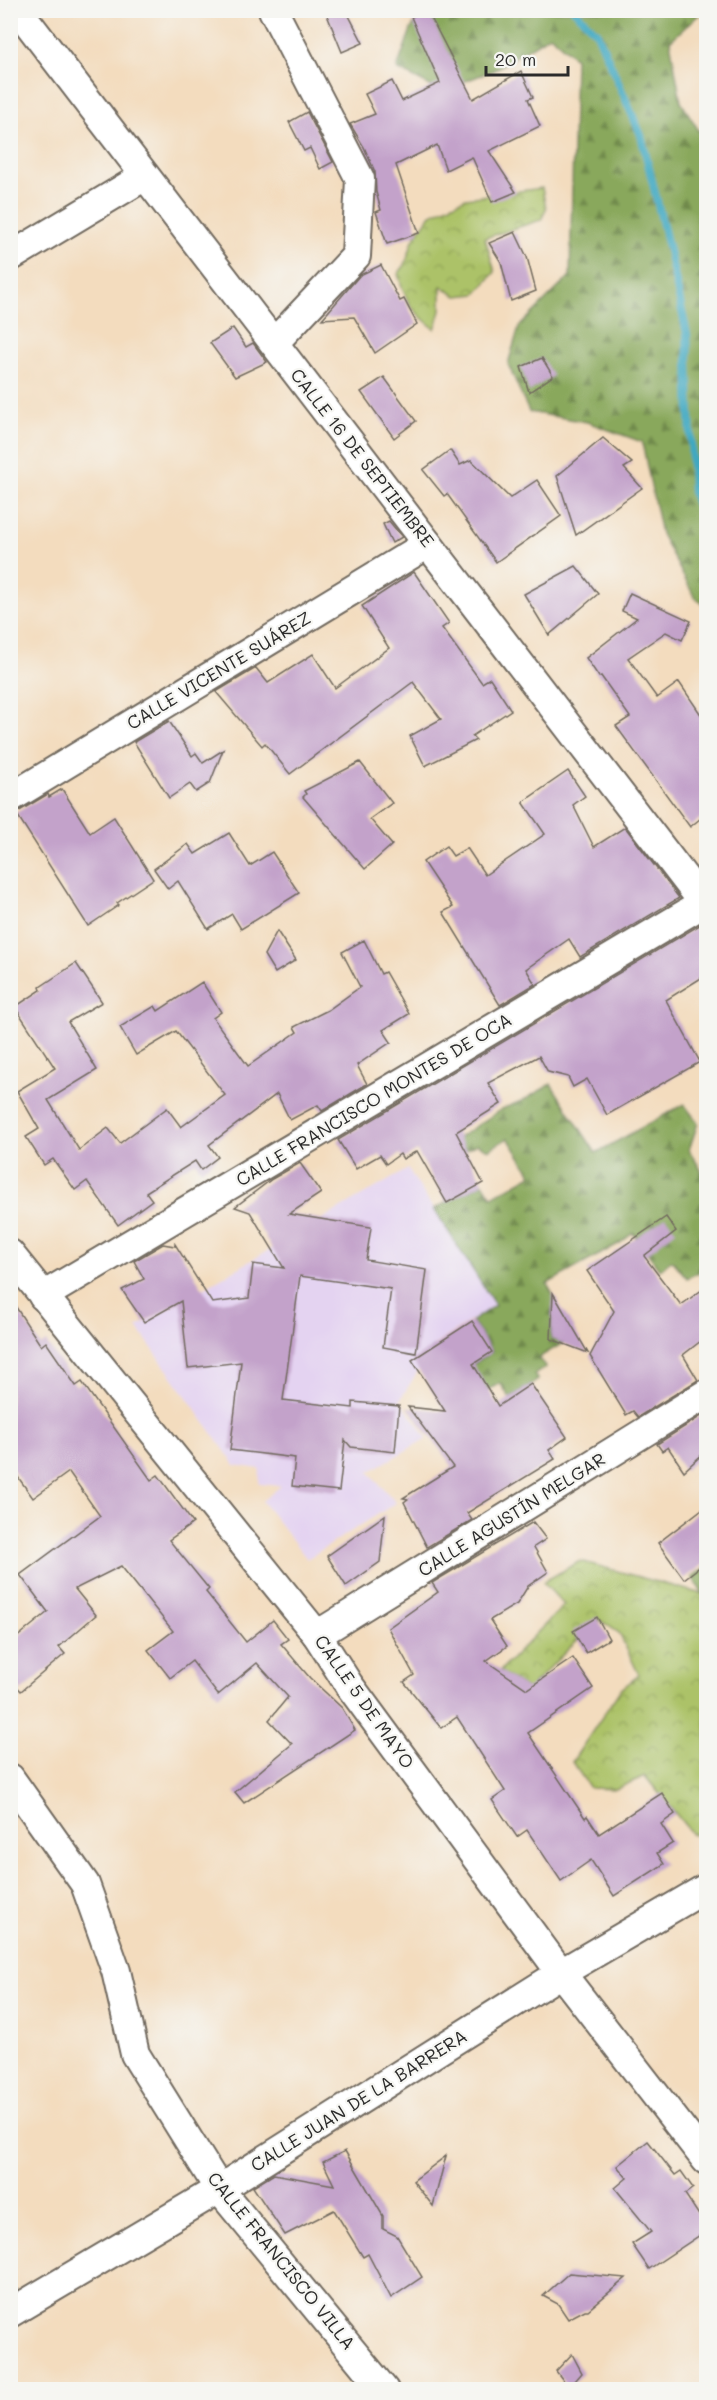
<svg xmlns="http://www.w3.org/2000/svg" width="717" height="2400" viewBox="0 0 717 2400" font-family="Mali,sans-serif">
  <defs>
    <pattern id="forest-firs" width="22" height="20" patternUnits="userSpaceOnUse" patternTransform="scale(1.5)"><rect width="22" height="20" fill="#89a85c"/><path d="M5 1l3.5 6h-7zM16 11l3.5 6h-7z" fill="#70894c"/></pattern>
    <pattern id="park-crowns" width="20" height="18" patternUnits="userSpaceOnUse" patternTransform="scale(1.5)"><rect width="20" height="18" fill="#acc267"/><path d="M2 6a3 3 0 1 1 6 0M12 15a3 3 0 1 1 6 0" fill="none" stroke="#8c9e55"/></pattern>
  </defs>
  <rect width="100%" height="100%" fill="#f6f6f2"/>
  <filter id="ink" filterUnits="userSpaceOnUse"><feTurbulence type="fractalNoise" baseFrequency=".0167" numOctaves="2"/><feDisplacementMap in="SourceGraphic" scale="12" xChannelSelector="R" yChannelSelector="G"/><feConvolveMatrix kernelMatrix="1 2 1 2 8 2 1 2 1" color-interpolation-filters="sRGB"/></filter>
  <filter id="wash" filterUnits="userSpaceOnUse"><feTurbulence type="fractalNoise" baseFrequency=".008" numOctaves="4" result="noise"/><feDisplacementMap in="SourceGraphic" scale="24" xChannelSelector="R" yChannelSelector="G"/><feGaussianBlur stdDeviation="1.35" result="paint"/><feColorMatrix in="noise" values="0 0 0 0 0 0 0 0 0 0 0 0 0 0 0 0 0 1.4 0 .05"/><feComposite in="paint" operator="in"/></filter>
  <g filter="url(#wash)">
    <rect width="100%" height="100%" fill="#f3dcbe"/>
    <path fill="#e4d3f1" d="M408 1169 495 1305 434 1345 400 1400 427 1438 369 1472 396 1503 307 1559 262 1501 281 1486 259 1484 260 1469 235 1465 137 1327Z"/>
    <g fill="url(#forest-firs)" stroke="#5a6a44" stroke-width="1.5">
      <path d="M423 11H703L670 41 681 102 706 142V606L695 598 661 534 642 442 587 422 529 412 508 364 519 327 570 276 575 58 550 35 494 70 440 91 397 69 411 29Z"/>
      <path d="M551 1084 596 1153 684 1104 698 1123 689 1150 706 1178V1277L703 1270 687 1278 672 1260 660 1270 633 1233 620 1243 547 1284 560 1307 552 1312 551 1338 563 1343 538 1358 546 1367 534 1375 538 1380 510 1398 500 1383 488 1390 472 1365 492 1352 472 1321 495 1305 434 1209 483 1183 492 1197 532 1175 508 1138 488 1150 477 1144 465 1150 458 1138 502 1109 524 1100Z"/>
      <path d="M706 1567V1599L692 1577Z"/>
    </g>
    <g fill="url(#park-crowns)" stroke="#6c7649" stroke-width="1.5">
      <path d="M542 188 546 209 541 220 485 238 495 272 476 294 457 296 441 286V311L435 329C412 311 406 303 398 274L405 265 413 240 431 214 466 198Z"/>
      <path d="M580 1561 702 1594 706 1599V1828L693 1835 645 1776 616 1789 590 1788 572 1762 620 1690 639 1675 619 1633 598 1619 528 1690 500 1671 564 1605 543 1582Z"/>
    </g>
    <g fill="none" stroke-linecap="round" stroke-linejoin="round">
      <path stroke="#41a8c1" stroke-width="8" d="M574 10 597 33 641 135 668 246 687 334 693 493 706 529"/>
    </g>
    <g id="blocks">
      <g fill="#c3a2ca">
        <path d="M325 10H346L363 43 342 52Z"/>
        <path d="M427 10 473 99 521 71 533 97 528 99 540 126 489 151 516 192 492 202 472 157 446 170 437 145 396 165 419 233 387 244 376 212 381 210 376 192 375 172 364 147 350 124 375 114 365 94 392 81 402 101 440 83 411 17Z"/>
        <path d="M307 112 333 162 320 169 310 148 304 151 289 122Z"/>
        <path d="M515 232 527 257 536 291 511 301 501 262 489 243Z"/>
        <path d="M381 265 400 301 404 299 417 324 375 353 354 317 322 319 360 275Z"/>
        <path d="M233 328 246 347 253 343 267 362 235 377 210 343Z"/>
        <path d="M542 358 553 376 529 392 521 367Z"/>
        <path d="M384 377 416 421 394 438 361 392Z"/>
        <path d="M603 438 632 463 624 468 642 488 576 535 557 476Z"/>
        <path d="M450 450 460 465 471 460 510 498 537 480 561 516 496 562 447 494 444 496 423 470Z"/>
        <path d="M389 521 402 537 392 543 383 524Z"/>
        <path d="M576 566 598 594 549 635 524 594Z"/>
        <path d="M414 572 449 623 442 628 482 683 490 678 511 710 472 736 476 740 425 766 410 736 441 719 413 682 290 774 265 743 262 746 216 692 256 668 268 683 313 654 335 688 389 648 362 606Z"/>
        <path d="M630 593 691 621 682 640 666 632 628 658 657 698 679 682 706 722V814L690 827 616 726 630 717 601 676 599 677 586 658 637 618 622 611Z"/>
        <path d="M169 721 192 756 196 753 203 763 223 750 210 783 196 792 190 784 169 798 134 742Z"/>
        <path d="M360 762 392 803 370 819 392 845 365 869 303 797 306 794 304 791Z"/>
        <path d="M568 771 585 796 573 805 594 847 625 827 679 898 580 957 569 939 526 969 535 984 500 1005 443 912 453 907 423 862 446 846 453 856 467 848 485 875 545 834 523 802Z"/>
        <path d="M62 789 90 833 114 817 153 879 117 903 119 905 88 926 16 813 48 794 49 797Z"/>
        <path d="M229 833 250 866 272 852 299 893 241 929 232 914 208 929 178 881 168 889 154 869 188 844 195 854Z"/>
        <path d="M703 923 706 929V975L666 1000 700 1062 607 1115 587 1079 573 1087 568 1077 548 1072 539 1056 488 1083 501 1104 456 1132 483 1183 447 1203 417 1151 403 1159 400 1154 386 1164 380 1155 356 1169 338 1140Z"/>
        <path d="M277 931 296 960 275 973 264 955Z"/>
        <path d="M364 940 381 974 385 972 409 1014 383 1030 391 1042 357 1065 367 1084 322 1111 318 1105 290 1120 277 1094 209 1145 218 1157 201 1170 195 1161 146 1192 152 1200 118 1225 87 1181 75 1190 53 1159 44 1165 26 1137 39 1129 17 1091 55 1068 15 1007 41 990 40 987 76 963 102 1002 68 1022 97 1070 48 1100 79 1150 108 1128 120 1143 167 1108 181 1127 225 1095 176 1031 136 1055 120 1027 155 1006 158 1011 202 982 221 1012 213 1018 248 1066 297 1032 294 1027 328 1010 360 987 342 952Z"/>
        <path d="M300 1163 321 1193 289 1214 371 1227 366 1260 427 1270 416 1353 383 1347 391 1289 300 1276 283 1400 353 1408V1402L399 1406 395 1452 351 1447 345 1440 339 1491 292 1486 295 1458 230 1450 241 1362 188 1368 181 1301 144 1322 122 1290 144 1279 134 1261 163 1244 175 1246V1244L212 1303 249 1298 253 1264 284 1268 250 1212 235 1207 272 1179Z"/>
        <path d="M666 1217 676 1231 644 1256 681 1305 706 1287V1337L683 1355 698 1380 638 1417 633 1411 626 1415 590 1356 614 1311 587 1271Z"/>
        <path d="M553 1293 588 1353 551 1339Z"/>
        <path d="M10 1298 41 1346 46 1342 76 1386 82 1382 151 1480 158 1475 193 1523 169 1540 209 1589 206 1592 246 1642 273 1620 288 1639 281 1644 310 1678 342 1708 355 1730 244 1803 235 1792 292 1744 269 1720 288 1697 257 1663 218 1695 192 1661 170 1678 148 1650 173 1631 121 1566 75 1589 96 1615 59 1647 65 1654 21 1691 10 1679V1643L48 1612 20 1575 100 1516 69 1472 33 1498 10 1466Z"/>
        <path d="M472 1321 492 1352 473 1364 498 1406 531 1384 567 1437 549 1450 555 1459 467 1513 472 1520 427 1547 404 1502 408 1499 403 1498 453 1467 408 1407 445 1411 412 1360Z"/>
        <path d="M706 1413V1451L684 1471 668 1447 662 1451 657 1444Z"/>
        <path d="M706 1506V1562L684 1579 658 1543Z"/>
        <path d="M385 1515 380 1562 346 1586 327 1556Z"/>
        <path d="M533 1522 546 1539 534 1547 548 1572 528 1586 517 1604 490 1620 507 1646 486 1661 527 1689 573 1658 593 1688 528 1733 585 1818 587 1816 599 1834 662 1793 675 1814 661 1824 673 1843 657 1853 664 1864 614 1896 591 1860 561 1881 527 1830 517 1837 492 1800 505 1791 457 1717 441 1728 404 1682 414 1675 388 1628 438 1592 432 1583Z"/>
        <path d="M597 1617 609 1639 586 1653 573 1631Z"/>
        <path d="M648 2141 675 2175 681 2171 693 2188 685 2194 706 2226V2231L649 2269 632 2244 651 2232 615 2188 627 2178 617 2166Z"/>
        <path d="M345 2151 383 2216V2229L397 2236 422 2277 391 2298 368 2254 363 2257 334 2210 285 2235 253 2187 274 2174 334 2185 323 2162Z"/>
        <path d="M446 2156 433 2206 413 2181Z"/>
        <path d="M569 2273 626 2278 588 2310H585L568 2319 558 2304 543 2296Z"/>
        <path d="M572 2354 582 2373 569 2388 556 2371Z"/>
      </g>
    </g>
  </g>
  <g filter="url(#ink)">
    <use href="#blocks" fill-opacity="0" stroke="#71695e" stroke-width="1.5"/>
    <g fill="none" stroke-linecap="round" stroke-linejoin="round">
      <defs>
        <g id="minor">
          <path d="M18 10 706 906"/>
          <path d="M273 10 360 179 356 256 274 343"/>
          <path d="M10 257 145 176"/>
          <path d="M10 798 428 544"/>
          <path d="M10 1254 317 1635 349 1685 561 1973 706 2160"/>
          <path d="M43 1296 704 903"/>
          <path d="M317 1635 706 1394"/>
          <path d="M10 1778 85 1884 116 1971 135 2054 219 2189 384 2390"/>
          <path d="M10 2313 219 2189 561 1973 706 1888"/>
        </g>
      </defs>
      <use href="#minor" stroke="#71695e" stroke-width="32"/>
      <use href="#minor" stroke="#fff" stroke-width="28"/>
    </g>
  </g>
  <g text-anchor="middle" stroke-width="4.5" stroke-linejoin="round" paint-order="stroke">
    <g font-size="18" fill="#2b2b2b" stroke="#f6f6f2">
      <text transform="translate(362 458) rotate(52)" y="6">CALLE 16 DE SEPTIEMBRE</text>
      <text transform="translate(219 671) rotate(-31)" y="6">CALLE VICENTE SUÁREZ</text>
      <text transform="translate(374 1100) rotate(-31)" y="6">CALLE FRANCISCO MONTES DE OCA</text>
      <text transform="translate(512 1515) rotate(-32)" y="6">CALLE AGUSTÍN MELGAR</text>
      <text transform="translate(364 1702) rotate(55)" y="6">CALLE 5 DE MAYO</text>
      <text transform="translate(359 2101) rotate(-32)" y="6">CALLE JUAN DE LA BARRERA</text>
      <text transform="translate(281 2261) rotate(51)" y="6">CALLE FRANCISCO VILLA</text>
    </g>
  </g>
  <rect width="717" height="2400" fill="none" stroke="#f6f6f2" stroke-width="36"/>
  <path d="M486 66v9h82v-9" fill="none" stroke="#2b2b2b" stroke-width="3"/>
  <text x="495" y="66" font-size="18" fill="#2b2b2b" stroke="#f6f6f2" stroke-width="4.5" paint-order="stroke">20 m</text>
</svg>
